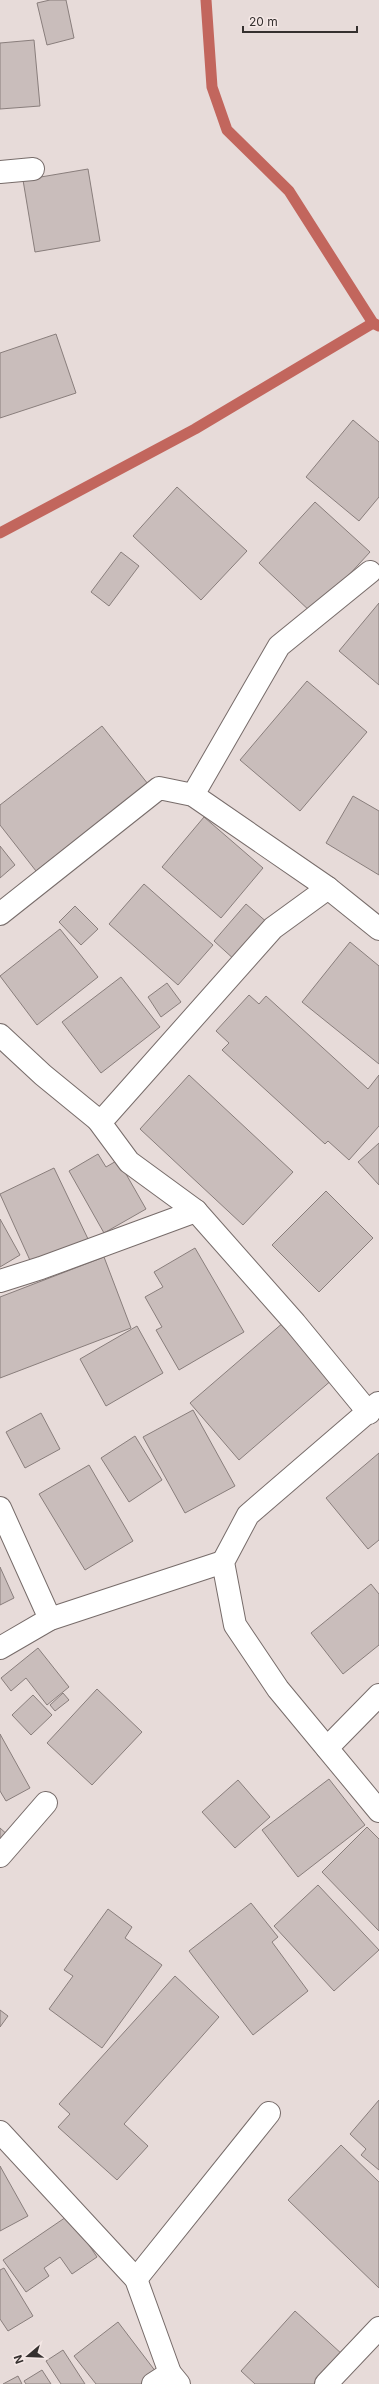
<svg xmlns="http://www.w3.org/2000/svg" width="379" height="2384" viewBox="0 0 379 2384" font-family="Inter,sans-serif">
  <rect width="100%" height="100%" fill="#e7dbd9"/>
  <g fill="none" stroke-linecap="round" stroke-linejoin="round">
    <g stroke="#c2665d" stroke-width="11">
      <path d="M206 0 212 87 227 130 289 191 373 323 379 326"/>
      <path d="M0 533 195 429 373 323"/>
    </g>
  </g>
  <g fill="#c9bdbb" stroke="#897e7c">
    <path d="M50 0H66L74 38 47 45 37 3Z"/>
    <path d="M34 40 40 106 0 109V43Z"/>
    <path d="M88 169 100 241 35 252 23 180Z"/>
    <path d="M56 334 76 393 0 418V353Z"/>
    <path d="M353 420 379 442V497L359 521 306 477Z"/>
    <path d="M177 487 247 551 201 600 133 536Z"/>
    <path d="M315 502 370 552 313 614 259 563Z"/>
    <path d="M121 552 139 566 109 606 91 592Z"/>
    <path d="M379 603V685L339 651Z"/>
    <path d="M307 681 367 732 300 811 240 760Z"/>
    <path d="M102 726 148 784 36 871 0 825V805Z"/>
    <path d="M353 796 379 811V875L326 843Z"/>
    <path d="M204 817 263 868 221 918 162 867Z"/>
    <path d="M0 846 15 865 0 878Z"/>
    <path d="M144 884 213 945 178 985 109 924Z"/>
    <path d="M246 904 269 924 236 961 214 941Z"/>
    <path d="M75 906 98 929 81 945 59 922Z"/>
    <path d="M60 929 98 977 37 1025 0 976Z"/>
    <path d="M350 942 379 966V1064L302 1002Z"/>
    <path d="M121 977 160 1027 101 1073 62 1022Z"/>
    <path d="M167 983 181 1002 161 1017 148 997Z"/>
    <path d="M249 995 259 1004 266 996 368 1089 379 1075V1126L349 1160 328 1141 325 1144 222 1050 229 1043 216 1031Z"/>
    <path d="M189 1075 293 1172 243 1225 140 1129Z"/>
    <path d="M379 1143V1185L358 1162Z"/>
    <path d="M98 1154 106 1167 118 1160 146 1209 104 1233 69 1171Z"/>
    <path d="M54 1168 89 1241 33 1267 0 1194Z"/>
    <path d="M326 1191 373 1238 319 1292 272 1245Z"/>
    <path d="M0 1219 20 1255 0 1267Z"/>
    <path d="M195 1248 244 1332 179 1370 156 1330 162 1327 145 1297 163 1287 154 1272Z"/>
    <path d="M104 1257 131 1328 0 1378V1297Z"/>
    <path d="M284 1322 333 1379 239 1460 190 1403Z"/>
    <path d="M137 1326 163 1373 106 1406 80 1359Z"/>
    <path d="M193 1410 235 1486 185 1513 143 1437Z"/>
    <path d="M41 1413 60 1449 25 1468 6 1432Z"/>
    <path d="M135 1436 162 1480 129 1502 101 1458Z"/>
    <path d="M379 1453V1540L368 1549 326 1498Z"/>
    <path d="M89 1465 133 1541 85 1570 39 1494Z"/>
    <path d="M0 1567 14 1598 0 1605Z"/>
    <path d="M371 1584 379 1594V1645L343 1674 311 1633Z"/>
    <path d="M38 1648 69 1687 47 1705 26 1678 11 1691 1 1678Z"/>
    <path d="M97 1689 142 1732 92 1785 47 1743Z"/>
    <path d="M63 1693 69 1700 55 1711 50 1705Z"/>
    <path d="M33 1695 52 1715 31 1735 12 1715Z"/>
    <path d="M0 1734 30 1788 6 1801 0 1791Z"/>
    <path d="M329 1779 365 1825 298 1877 262 1830Z"/>
    <path d="M238 1780 270 1817 235 1848 202 1812Z"/>
    <path d="M367 1827 379 1839V1931L322 1872Z"/>
    <path d="M0 1828 10 1837 0 1848Z"/>
    <path d="M318 1885 379 1950 334 1991 274 1926Z"/>
    <path d="M251 1903 278 1937 272 1942 308 1991 253 2035 189 1951Z"/>
    <path d="M108 1909 132 1927 125 1938 162 1965 102 2048 49 2009 73 1976 64 1970Z"/>
    <path d="M175 1976 219 2017 124 2124 148 2146 117 2180 58 2127 70 2114 59 2104Z"/>
    <path d="M0 2010 8 2016 0 2027Z"/>
    <path d="M379 2100V2170L361 2155 366 2149 350 2134Z"/>
    <path d="M341 2145 379 2182V2288L288 2200Z"/>
    <path d="M0 2166 28 2216 0 2231Z"/>
    <path d="M69 2215 97 2257 72 2274 60 2257 44 2268 49 2276 26 2292 3 2260Z"/>
    <path d="M4 2268 33 2316 8 2331 0 2319V2270Z"/>
    <path d="M295 2311 343 2355 317 2384H255L241 2371Z"/>
    <path d="M118 2322 156 2372 141 2384H96L74 2356Z"/>
    <path d="M63 2350 85 2384H61L46 2361Z"/>
    <path d="M42 2370 51 2384H26L24 2381Z"/>
    <path d="M18 2376 22 2384H3Z"/>
  </g>
  <g fill="none" stroke-linecap="round" stroke-linejoin="round">
    <defs>
      <g id="minor">
        <path d="M0 172 33 169"/>
        <path d="M193 795 279 646 370 572"/>
        <path d="M328 888 273 928 107 1115 98 1120 129 1162 196 1211 295 1323 369 1413"/>
        <path d="M0 914 159 788 193 795 328 888 379 929"/>
        <path d="M0 1035 43 1075 98 1120"/>
        <path d="M0 1281 41 1268 196 1211"/>
        <path d="M378 1403 248 1515 223 1562 235 1625 278 1689 379 1811"/>
        <path d="M0 1508 50 1619"/>
        <path d="M0 1648 50 1619 223 1562"/>
        <path d="M327 1748 379 1695"/>
        <path d="M0 1856 46 1803"/>
        <path d="M0 2132 136 2279 170 2373 179 2384"/>
        <path d="M136 2279 269 2113"/>
        <path d="M153 2384 170 2373"/>
        <path d="M326 2384 379 2328"/>
      </g>
    </defs>
    <use href="#minor" stroke="#776c6a" stroke-width="24"/>
    <use href="#minor" stroke="#fff" stroke-width="22"/>
  </g>
  <g transform="translate(28 2356) rotate(251)" stroke="#f5e8e6" stroke-width="3" paint-order="stroke">
  <path d="M0-3L7 15L0 10L-7 15Z" fill="#35302f"/>
  <text y="-6" font-size="11" font-weight="bold" text-anchor="middle" fill="#35302f">N</text>
  </g>
  <path d="M243 26v6h114v-6" fill="none" stroke="#35302f" stroke-width="2"/>
  <text x="249" y="26" font-size="12" fill="#35302f" stroke="#f5e8e6" stroke-width="3" paint-order="stroke">20 m</text>
</svg>
